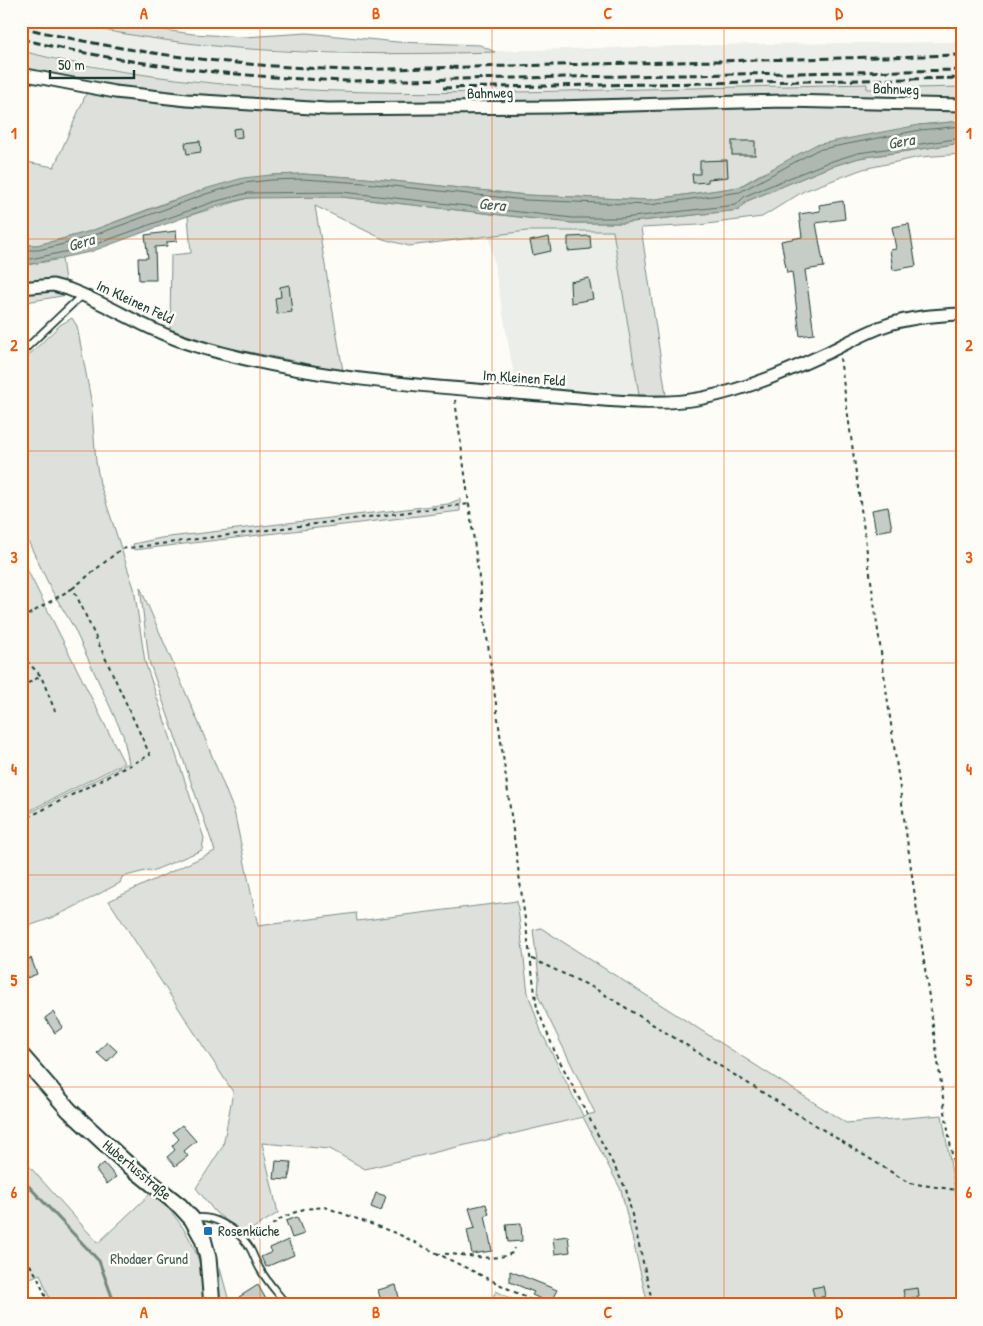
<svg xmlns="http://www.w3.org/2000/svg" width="983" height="1326" viewBox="0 0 983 1326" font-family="'Patrick Hand',sans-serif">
  <rect width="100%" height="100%" fill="#fdfcf7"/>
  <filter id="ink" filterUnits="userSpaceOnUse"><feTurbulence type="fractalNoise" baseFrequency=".02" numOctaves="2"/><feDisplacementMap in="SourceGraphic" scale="10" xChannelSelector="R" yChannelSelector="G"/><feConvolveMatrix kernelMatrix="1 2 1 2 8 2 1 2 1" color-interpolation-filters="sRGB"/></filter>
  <g filter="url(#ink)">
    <g fill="#eceee9">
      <path d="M21 21H62L130 35 194 44 278 52 348 55 758 44 962 42V87L867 89V84L414 93 276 89 146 75 21 51Z"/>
      <path d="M527 231H613L639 395 516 387 489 235Z"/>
    </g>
    <g fill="#dde0db" stroke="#7e8e88">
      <path d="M62 21H99L193 34 245 37 307 33 397 42 480 45 495 52C350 56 204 55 62 21Z"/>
      <path d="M21 51C199 95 382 95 564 91 665 88 766 87 867 84V89L962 87V121L919 125 759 175 739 187 649 200 526 195 365 178 303 174 271 175 170 201 91 231 58 240 37 245H21V161L54 167 90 85 21 71Z"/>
      <path d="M962 143V154L920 157 863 169 804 191 762 217 699 225 641 228 666 395H639L613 231H527L409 246 383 239 315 206 343 371 215 345 170 329 171 255 191 253 188 216 248 198 282 196 342 197 572 223H623L739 210 747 201 827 168 859 158Z"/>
      <path d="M62 259 67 295 21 303V266Z"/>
      <path d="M72 318 77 326 91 400 96 462 100 484 134 588 145 662 204 838 202 850 150 872 149 870 122 877 120 883C90 898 60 917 28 926L21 922V817L129 763 123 735 73 626 52 591 27 539 21 532V363L60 325Z"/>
      <path d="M460 499V511L134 550 133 544 161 538 448 504Z"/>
      <path d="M21 557 124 763 21 815Z"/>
      <path d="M140 587 200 726 234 811 258 926 356 913 357 921 517 901 528 993 541 1031 583 1116 595 1113 538 996 539 978 533 930 541 928 846 1123 942 1115 962 1230V1305H648L621 1190 583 1117 365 1169 330 1149 262 1143 278 1213 244 1234 215 1212 196 1188 223 1146 233 1092 109 901 215 851 149 661Z"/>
      <path d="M21 1157 98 1243 152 1192C186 1224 205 1256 205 1305H52L40 1274 21 1282Z"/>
      <path d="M220 1268 230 1305H219Z"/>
      <path d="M496 1291 524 1305H489Z"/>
    </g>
    <path fill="#aeb8b1" stroke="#75877f" d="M962 121V143L859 158 827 168 747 201 739 210 623 223H572L342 197 248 198 215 206 90 252 21 266V245H37L58 240 91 231 205 189 243 178 271 175 303 174 365 178 526 195 649 200 739 187 815 145 919 125Z"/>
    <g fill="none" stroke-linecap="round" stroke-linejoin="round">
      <g stroke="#586e66" stroke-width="1">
        <path d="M21 250H38L60 245 92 236 206 194 244 183 271 180 303 179 364 183 525 200 650 205 740 192 817 150 920 130 962 126"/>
        <path d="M21 261 88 247 213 202 248 193 342 192 573 218H623L736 205 745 196 826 163 858 153 962 138"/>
      </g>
      <path stroke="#75877f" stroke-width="3" d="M21 1178 99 1261 115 1305"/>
    </g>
    <g fill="#c6cdc7" stroke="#1f3d34">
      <path d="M241 128 242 137 234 138 233 129Z"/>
      <path d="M200 141 201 152 187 154 185 143Z"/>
      <rect x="732" y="141" width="23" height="14"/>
      <path d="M727 160 728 177 708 179V182L693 183 692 174H700V161Z"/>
      <path d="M843 201 845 219 816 223 824 267 805 270 814 334 800 336 792 272 787 273 781 241 802 237 799 214 820 211 819 205Z"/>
      <path d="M909 224 916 266 893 270 890 250 896 249 892 227Z"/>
      <path d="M176 231 177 241 167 242V246L155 247 156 280H139L138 258H148L145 235Z"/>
      <path d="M590 236 591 249 568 251V237Z"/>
      <path d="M549 237 551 251 533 255 530 241Z"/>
      <path d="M589 278 593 299 571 303 570 282Z"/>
      <path d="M289 285 292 312 277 314 275 298 281 297 280 287Z"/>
      <path d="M888 507 892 529 876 532 872 510Z"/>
      <path d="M31 958 37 974 27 978 21 962Z"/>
      <path d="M53 1012 63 1027 55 1033 45 1018Z"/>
      <path d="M107 1042 117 1051 107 1062 97 1053Z"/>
      <path d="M182 1125 196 1141 184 1151 188 1156 175 1166 167 1157 175 1150 172 1146 179 1139 173 1132Z"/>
      <path d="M276 1161 291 1162 289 1180 274 1179Z"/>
      <path d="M104 1163 116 1177 107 1184 96 1170Z"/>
      <path d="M376 1193 386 1196 381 1211 371 1207Z"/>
      <path d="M486 1204 489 1214 485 1215 492 1251 472 1254 467 1230 475 1228 469 1208Z"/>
      <path d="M297 1217 304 1234 292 1238 286 1221Z"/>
      <path d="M521 1223 522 1241 508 1242 506 1224Z"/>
      <path d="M568 1236 570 1252 555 1254 553 1238Z"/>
      <path d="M288 1240 294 1255 266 1267 261 1257 272 1252 270 1248Z"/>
      <path d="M510 1271 557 1290 550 1303 532 1295 534 1292 510 1282Z"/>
      <path d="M258 1285 267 1301 261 1305H244L239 1297Z"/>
      <path d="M396 1285 400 1302 382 1305 378 1290Z"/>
      <path d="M823 1286 825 1296 815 1299 812 1288Z"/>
      <path d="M918 1288 919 1297 905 1299 903 1290Z"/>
    </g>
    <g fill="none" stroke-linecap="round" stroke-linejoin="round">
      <defs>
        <g id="service">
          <path d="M21 353 83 294"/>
          <path d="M192 1219C211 1213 236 1228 248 1245 253 1252 255 1261 260 1269 266 1280 275 1290 283 1300"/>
        </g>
        <g id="minor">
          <path d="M21 74 115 92 187 100 327 109 556 107 784 101 962 105"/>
          <path d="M21 288 53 285 68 289C109 304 146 330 187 343 301 379 421 386 541 395 590 398 655 408 703 398 748 389 788 371 829 352 847 343 865 333 884 326 908 317 936 315 962 314"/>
        </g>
        <path id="tertiary" d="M21 1055 69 1110 125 1162 180 1206 192 1219 203 1239 208 1258 212 1305"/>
      </defs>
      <use href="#service" stroke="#1f3d34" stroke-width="9"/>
      <use href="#minor" stroke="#1f3d34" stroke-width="15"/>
      <use href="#tertiary" stroke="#1f3d34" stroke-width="19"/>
      <g stroke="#1f3d34" stroke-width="2" stroke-dasharray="4 4" stroke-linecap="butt">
        <path d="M837 27 962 24"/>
        <path d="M840 358 944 1105 962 1217"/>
        <path d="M455 400 537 1008 555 1052 626 1189 653 1305"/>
        <path d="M21 619 73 588"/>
        <path d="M21 655 41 676 55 711"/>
        <path d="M21 687 41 676"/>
        <path d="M21 821 150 755 73 588 121 549 469 504"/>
        <path d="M21 921 23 923 21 928"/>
        <path d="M532 959 594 988 909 1183 957 1190"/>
        <path d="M253 1239 283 1217 304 1209 325 1207 398 1234 541 1305"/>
        <path d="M21 1251 37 1276 49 1305"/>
        <path d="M437 1254C461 1252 491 1264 512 1253L514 1248"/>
      </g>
      <use href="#service" stroke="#fdfcf7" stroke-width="5.5"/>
      <use href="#minor" stroke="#fdfcf7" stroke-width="11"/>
      <use href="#tertiary" stroke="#fdfcf7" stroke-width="15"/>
      <g stroke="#1f3d34" stroke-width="3" stroke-dasharray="8 4" stroke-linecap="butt">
        <path d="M21 27C129 54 238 66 348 70L962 55"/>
        <path d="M21 39C128 65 237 77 347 81L962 70"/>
        <path d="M443 88 962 78"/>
      </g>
    </g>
  </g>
  <path fill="none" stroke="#e8590c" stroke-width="1" stroke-opacity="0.55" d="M260 21V1305M492 21V1305M724 21V1305M21 239H962M21 451H962M21 663H962M21 875H962M21 1087H962"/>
  <rect fill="#1f6fb2" stroke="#fdfcf7" stroke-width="2" x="203" y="1226" width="10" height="10" rx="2.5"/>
  <g text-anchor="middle" stroke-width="5" stroke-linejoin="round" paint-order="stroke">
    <g font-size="15" fill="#1f3d34" stroke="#fdfcf7">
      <text transform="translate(896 89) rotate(2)" y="5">Bahnweg</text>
      <text transform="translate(490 93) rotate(-1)" y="5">Bahnweg</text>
      <text transform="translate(135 302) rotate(25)" y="5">Im Kleinen Feld</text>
      <text transform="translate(524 378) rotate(4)" y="5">Im Kleinen Feld</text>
      <text transform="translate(137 1170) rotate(40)" y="5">Hubertusstraße</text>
    </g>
    <g font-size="15" fill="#1f3d34" stroke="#fdfcf7" text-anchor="start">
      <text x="218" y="1236">Rosenküche</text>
    </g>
    <g font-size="15" fill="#455e55" stroke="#fdfcf7">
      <text x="149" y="1264">Rhodaer Grund</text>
    </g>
    <g font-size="16" font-style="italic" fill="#435c53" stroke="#fdfcf7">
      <text transform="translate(901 141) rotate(-10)" y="6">Gera</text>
      <text transform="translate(492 204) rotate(5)" y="6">Gera</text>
      <text transform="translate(81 242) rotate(-16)" y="6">Gera</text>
    </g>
  </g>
  <rect width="983" height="1326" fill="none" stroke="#fdfcf7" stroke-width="55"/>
  <path d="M50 70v8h84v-8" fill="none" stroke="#1f3d34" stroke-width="2.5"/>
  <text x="58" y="70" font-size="15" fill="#1f3d34" stroke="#fdfcf7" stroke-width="4" paint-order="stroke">50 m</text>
  <rect x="28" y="28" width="928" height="1270" fill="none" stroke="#e8590c" stroke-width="2"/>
  <g font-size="16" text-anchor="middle" font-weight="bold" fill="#e8590c">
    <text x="144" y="19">A</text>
    <text x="376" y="19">B</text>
    <text x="608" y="19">C</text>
    <text x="839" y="19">D</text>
    <text x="14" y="139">1</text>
    <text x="969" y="139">1</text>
    <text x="14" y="351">2</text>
    <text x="969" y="351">2</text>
    <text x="14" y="563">3</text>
    <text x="969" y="563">3</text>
    <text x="14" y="775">4</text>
    <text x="969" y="775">4</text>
    <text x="14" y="986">5</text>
    <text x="969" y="986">5</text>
    <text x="14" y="1198">6</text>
    <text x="969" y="1198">6</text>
    <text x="144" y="1318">A</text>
    <text x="376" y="1318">B</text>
    <text x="608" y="1318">C</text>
    <text x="839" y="1318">D</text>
  </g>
</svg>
